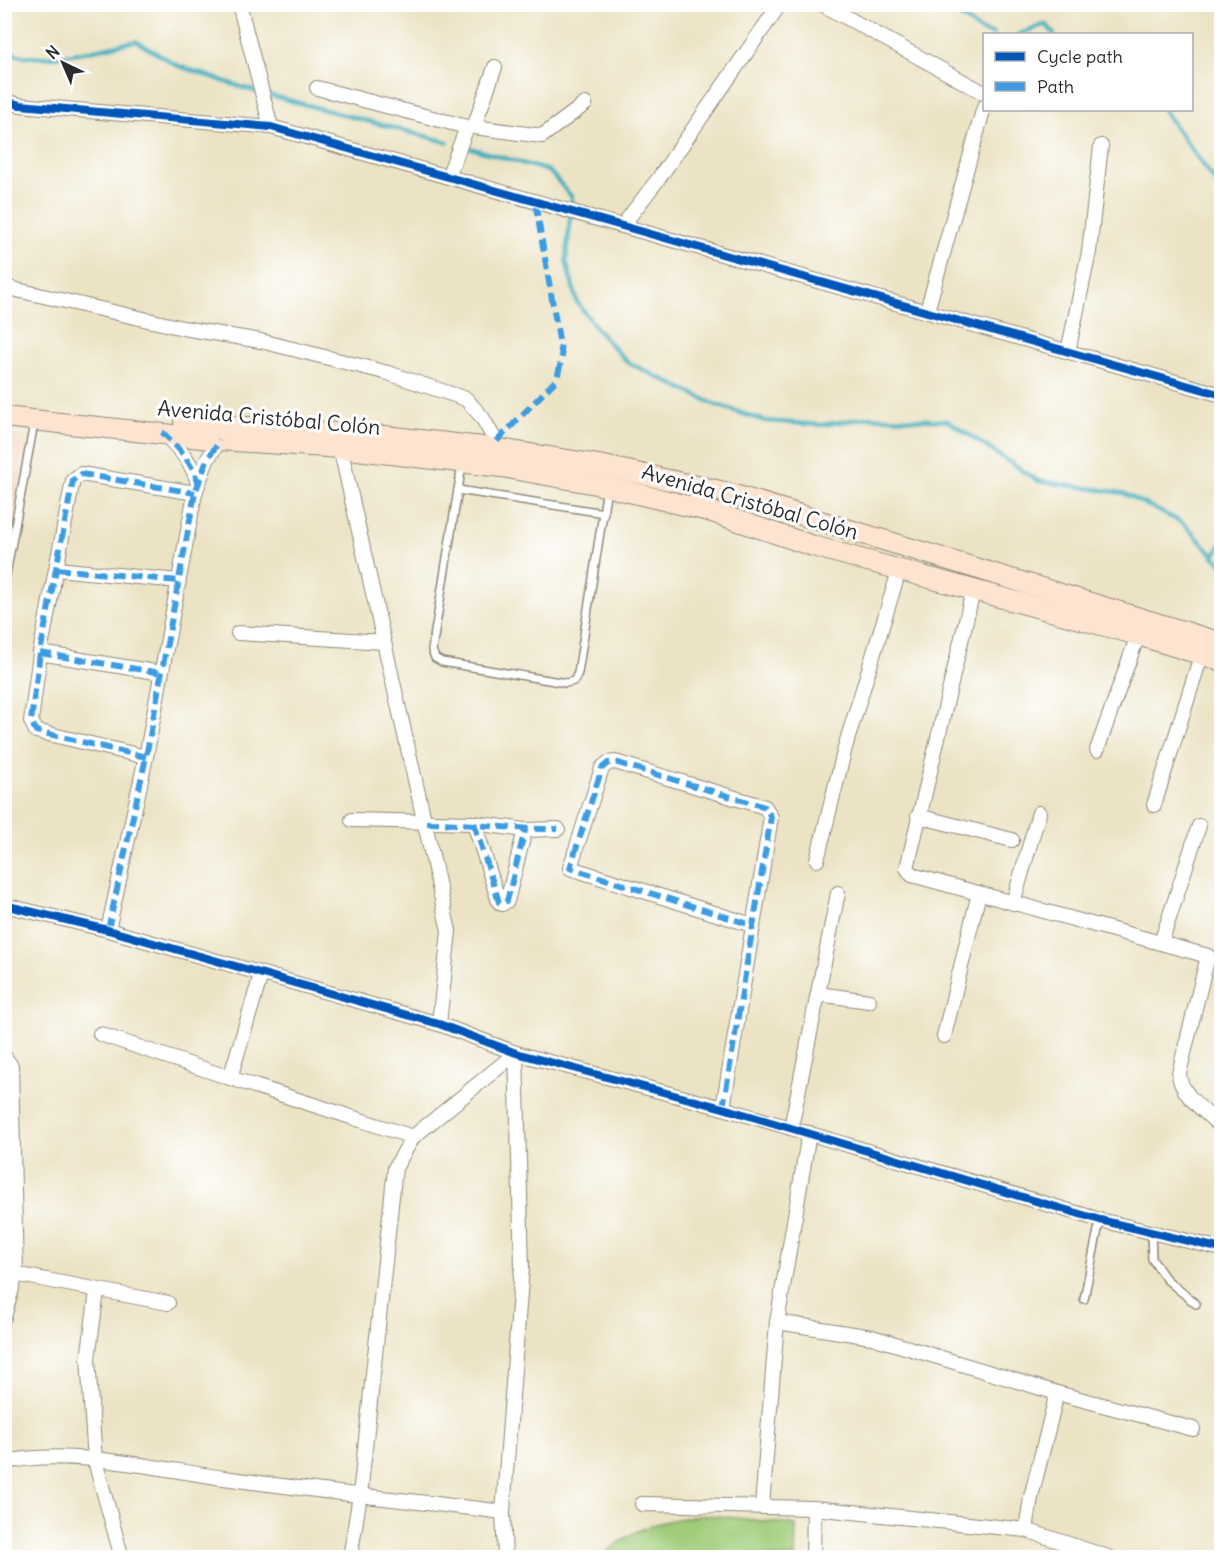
<svg xmlns="http://www.w3.org/2000/svg" width="1226" height="1562" viewBox="0 0 1226 1562" font-family="Delius,sans-serif">
  <rect width="100%" height="100%" fill="#fff"/>
  <filter id="ink" filterUnits="userSpaceOnUse"><feTurbulence type="fractalNoise" baseFrequency=".0167" numOctaves="2"/><feDisplacementMap in="SourceGraphic" scale="12" xChannelSelector="R" yChannelSelector="G"/><feConvolveMatrix kernelMatrix="1 2 1 2 8 2 1 2 1" color-interpolation-filters="sRGB"/></filter>
  <filter id="wash" filterUnits="userSpaceOnUse"><feTurbulence type="fractalNoise" baseFrequency=".008" numOctaves="4" result="noise"/><feDisplacementMap in="SourceGraphic" scale="24" xChannelSelector="R" yChannelSelector="G"/><feGaussianBlur stdDeviation="1.35" result="paint"/><feColorMatrix in="noise" values="0 0 0 0 0 0 0 0 0 0 0 0 0 0 0 0 0 1.4 0 .05"/><feComposite in="paint" operator="in"/></filter>
  <g filter="url(#wash)">
    <rect width="100%" height="100%" fill="#ece3c4"/>
    <path fill="#f1d5bd" d="M5 435 28 437 5 570Z"/>
    <path fill="#a0cc79" stroke="#667c52" stroke-width="1.5" d="M710 1515 796 1525 795 1557H601C635 1525 665 1519 710 1515Z"/>
    <g fill="none" stroke-linecap="round" stroke-linejoin="round">
      <g stroke="#3faebc" stroke-width="4.5">
        <path d="M944 4 981 31 994 34"/>
        <path d="M1019 34 1046 24 1054 34"/>
        <path d="M4 49C31 69 104 47 136 41L176 65 250 90 447 142"/>
        <path d="M1163 110 1222 191"/>
        <path d="M467 147 549 171 572 197 566 261 577 302 600 333 627 362 714 404 765 421 822 425 870 417 948 421 1038 481 1123 493 1183 523 1222 564"/>
        <path d="M1213 557 1222 543"/>
      </g>
    </g>
  </g>
  <g filter="url(#ink)">
    <g fill="none" stroke-linecap="round" stroke-linejoin="round">
      <defs>
        <g id="lane">
          <path d="M462 465 432 650 435 658 442 662 566 683 574 681 578 673 607 488"/>
          <path d="M458 490 604 513"/>
          <path d="M4 585 34 423"/>
          <path d="M1151 1232 1152 1259 1166 1279 1196 1304"/>
          <path d="M1084 1299 1100 1220"/>
        </g>
        <g id="street">
          <path d="M239 4 271 127"/>
          <path d="M822 4 984 93"/>
          <path d="M317 88 467 127 448 177"/>
          <path d="M4 101 20 105 271 127 1222 395"/>
          <path d="M467 127H474L495 67"/>
          <path d="M474 127 542 136 585 104"/>
          <path d="M623 225 659 178 780 4"/>
          <path d="M4 287 183 328 261 341 388 373 466 399 482 417 500 449"/>
          <path d="M927 311 984 107"/>
          <path d="M1068 352 1089 252 1101 146"/>
          <path d="M164 434C178 447 193 463 198 483"/>
          <path d="M339 442 449 931 439 1024"/>
          <path d="M57 569 178 581"/>
          <path d="M973 591 907 868 912 875 1208 956 1179 1073C1180 1096 1207 1112 1222 1128"/>
          <path d="M238 633 384 642"/>
          <path d="M40 653 161 673"/>
          <path d="M1097 750 1138 635"/>
          <path d="M146 757 36 731 31 721 40 653 73 480 81 474 195 493"/>
          <path d="M1154 805 1201 656"/>
          <path d="M918 816 1012 840"/>
          <path d="M352 820 474 823 525 830 558 829"/>
          <path d="M474 823 499 902 502 904 507 901 525 830"/>
          <path d="M817 860 846 744 899 571"/>
          <path d="M1013 903 1039 813"/>
          <path d="M4 905 108 930 439 1024 516 1053 723 1108 1100 1220 1222 1249"/>
          <path d="M108 930 146 757 195 493 207 460 220 440"/>
          <path d="M1161 943 1199 826"/>
          <path d="M261 975 230 1078 413 1137"/>
          <path d="M818 994 869 1001"/>
          <path d="M100 1034 230 1078"/>
          <path d="M944 1036 979 893"/>
          <path d="M4 1056 11 1066 16 1274 4 1317"/>
          <path d="M723 1108 771 817 765 807 615 762 608 763 602 768 570 868 752 925"/>
          <path d="M791 1128 838 893"/>
          <path d="M4 1272 168 1303"/>
          <path d="M97 1291 88 1359 95 1461 122 1558"/>
          <path d="M777 1322 872 1337 1057 1393 1193 1429"/>
          <path d="M4 1463C64 1446 169 1471 231 1479 322 1492 413 1501 503 1512"/>
          <path d="M642 1504 814 1508 1026 1530 1111 1558"/>
          <path d="M762 1506 777 1322 809 1133"/>
          <path d="M1026 1530 1031 1497 1057 1393"/>
          <path d="M350 1558 360 1495 395 1168 413 1137 516 1053"/>
          <path d="M505 1558 503 1512 522 1267 516 1053"/>
          <path d="M813 1558 814 1508"/>
        </g>
        <g id="secondary">
          <path d="M4 417 220 440 340 448 502 467 596 484 709 511 813 546 1138 635 1222 661"/>
          <path d="M184 423 385 436 500 449 599 465 725 492 1222 643"/>
        </g>
      </defs>
      <use href="#lane" stroke="#8c8778" stroke-width="10"/>
      <use href="#street" stroke="#8c8778" stroke-width="16"/>
      <use href="#secondary" stroke="#8c8778" stroke-width="22"/>
      <use href="#lane" stroke="#fff" stroke-width="7"/>
      <use href="#street" stroke="#fff" stroke-width="14"/>
      <use href="#secondary" stroke="#fde4d1" stroke-width="20"/>
      <g stroke="#3d9ce1" stroke-width="6" stroke-dasharray="12 6" stroke-linecap="butt">
        <path d="M162 432C177 446 192 462 198 483"/>
        <path d="M497 441 557 379 562 357 535 201"/>
        <path d="M57 569 178 581"/>
        <path d="M40 653 161 673"/>
        <path d="M146 757 36 731 31 721 40 653 73 480 81 474 195 493"/>
        <path d="M427 823C472 823 514 830 558 829"/>
        <path d="M474 823 499 902 502 904 507 901 525 830"/>
        <path d="M108 930 146 757 195 493 207 460 220 440"/>
        <path d="M723 1108 771 817 765 807 615 762 608 763 602 768 570 868 752 925"/>
      </g>
      <defs>
        <g id="cycleway">
          <path d="M4 101 20 105 271 127 1222 395"/>
          <path d="M4 905 108 930 439 1024 516 1053 723 1108 1100 1220 1222 1249"/>
        </g>
      </defs>
      <use href="#cycleway" stroke="#fff" stroke-width="11"/>
      <use href="#cycleway" stroke="#0057b8" stroke-width="8"/>
    </g>
  </g>
  <g text-anchor="middle" stroke-width="6" stroke-linejoin="round" paint-order="stroke">
    <g font-size="21" fill="#2b2b2b" stroke="#fff">
      <text transform="translate(269 418) rotate(5)" y="7">Avenida Cristóbal Colón</text>
      <text transform="translate(750 502) rotate(16)" y="7">Avenida Cristóbal Colón</text>
    </g>
  </g>
  <rect width="1226" height="1562" fill="none" stroke="#fff" stroke-width="24"/>
  <rect x="983" y="33" width="210" height="78" fill="#ffffff" stroke="#aaaaaa" stroke-width="1.5"/>
  <rect x="995" y="52" width="30" height="9" fill="#0057b8" stroke="#aaaaaa" stroke-width="1.5"/>
  <text x="1037" y="63" font-size="18" fill="#2b2b2b">Cycle path</text>
  <rect x="995" y="82" width="30" height="9" fill="#3d9ce1" stroke="#aaaaaa" stroke-width="1.5"/>
  <text x="1037" y="93" font-size="18" fill="#2b2b2b">Path</text>
  <g transform="translate(63 63) rotate(316)" stroke="#ffffff" stroke-width="4.5" paint-order="stroke">
  <path d="M0-4.5L10 22L0 15L-10 22Z" fill="#2b2b2b"/>
  <text y="-9" font-size="16" font-weight="bold" text-anchor="middle" fill="#2b2b2b">N</text>
  </g>
</svg>
